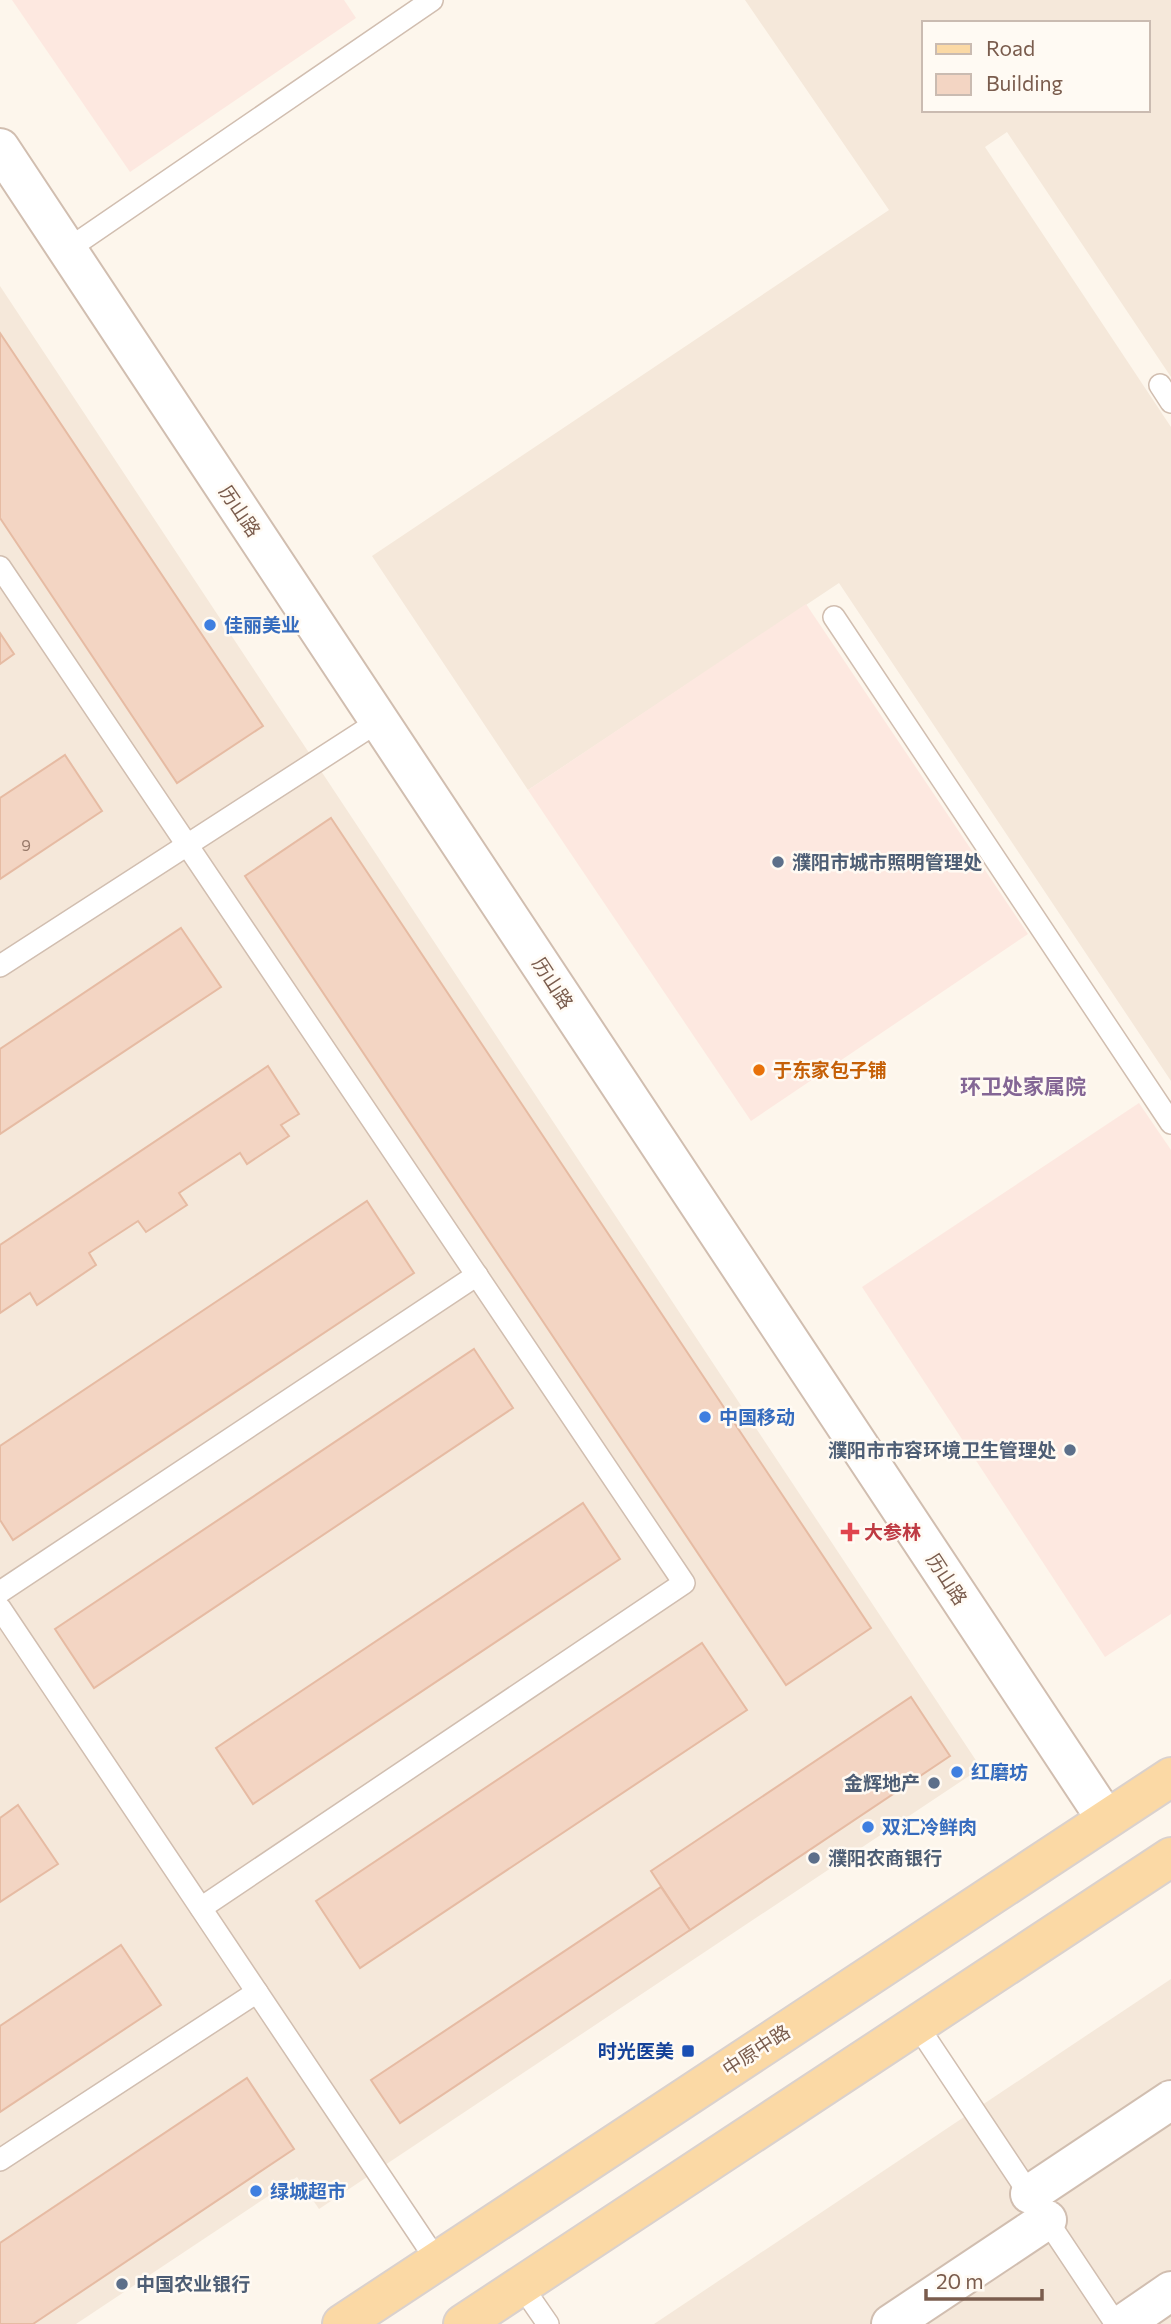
<svg xmlns="http://www.w3.org/2000/svg" width="1171" height="2324" viewBox="0 0 1171 2324" font-family="Commissioner,'Noto Sans SC',sans-serif">
  <rect width="100%" height="100%" fill="#fdf6ec"/>
  <g fill="#f5e8da" fill-rule="evenodd">
    <path d="M745 0H1171V377L1007 132 985 147 1171 427V1081L839 583 528 790 372 556 889 210ZM924 23H1148V110H924Z"/>
    <path d="M0 286 981 1768 319 2209 297 2177 76 2324H0Z"/>
    <path d="M1171 1979V2324H654Z"/>
  </g>
  <g fill="#fde8e0">
    <path d="M12 0H344L356 18 130 172Z"/>
    <path d="M806 604 1028 934 751 1121 528 790Z"/>
    <path d="M1139 1103 1171 1150V1614L1105 1657 862 1287Z"/>
  </g>
  <g fill="#f3d5c3" stroke="#e6bba3" stroke-width="2">
    <path d="M0 333 263 726 177 783 0 518Z"/>
    <path d="M0 633 14 654 0 664Z"/>
    <path d="M65 755 102 811 0 879V798Z"/>
    <path d="M331 818 871 1628 786 1685 245 876Z"/>
    <path d="M181 928 221 987 0 1134V1049Z"/>
    <path d="M268 1066 299 1114 281 1125 289 1136 247 1164 240 1153 179 1193 187 1205 146 1232 138 1221 89 1253 96 1265 37 1305 30 1293 0 1313V1245Z"/>
    <path d="M367 1201 414 1273 13 1540 0 1520V1446Z"/>
    <path d="M474 1349 513 1408 94 1688 55 1629Z"/>
    <path d="M583 1503 620 1559 253 1804 216 1748Z"/>
    <path d="M702 1643 747 1710 360 1968 316 1901Z"/>
    <path d="M911 1697 950 1756 690 1930 651 1871Z"/>
    <path d="M18 1805 58 1864 0 1902V1818Z"/>
    <path d="M661 1887 690 1930 400 2123 371 2080Z"/>
    <path d="M121 1945 161 2005 0 2112V2026Z"/>
    <path d="M247 2078 294 2149 33 2324H0V2243Z"/>
  </g>
  <g fill="none" stroke-linecap="round" stroke-linejoin="round">
    <defs>
      <g id="service">
        <path d="M67 250 432 0"/>
        <path d="M1160 385 1171 402"/>
        <path d="M0 567 684 1583 201 1908"/>
        <path d="M834 617 1171 1123"/>
        <path d="M0 966 379 721"/>
        <path d="M0 1592 477 1275"/>
        <path d="M0 1608 437 2261"/>
        <path d="M917 2025 1116 2324"/>
        <path d="M0 2160 257 1992"/>
        <path d="M521 2285 548 2324"/>
      </g>
      <g id="minor">
        <path d="M1030 2194 1171 2100"/>
        <path d="M891 2324 1047 2220"/>
        <path d="M1123 2324 1171 2291"/>
      </g>
      <path id="tertiary" d="M0 148 1106 1819"/>
      <g id="primary">
        <path d="M342 2324 1171 1777"/>
        <path d="M463 2324 1171 1857"/>
      </g>
    </defs>
    <use href="#service" stroke="#d1beb0" stroke-width="24"/>
    <use href="#minor" stroke="#d1beb0" stroke-width="42"/>
    <use href="#tertiary" stroke="#d1beb0" stroke-width="42"/>
    <use href="#primary" stroke="#dad1cd" stroke-width="42"/>
    <use href="#service" stroke="#fff" stroke-width="21"/>
    <use href="#minor" stroke="#fff" stroke-width="38"/>
    <use href="#tertiary" stroke="#fff" stroke-width="38"/>
    <use href="#primary" stroke="#fbd9a5" stroke-width="38"/>
  </g>
  <g fill="#3f7fe0" stroke="#fffaf3" stroke-width="2.5">
    <circle cx="210" cy="625" r="7"/>
    <circle cx="705" cy="1417" r="7"/>
    <circle cx="957" cy="1772" r="7"/>
    <circle cx="868" cy="1827" r="7"/>
    <circle cx="256" cy="2191" r="7"/>
  </g>
  <g fill="#5c6f8a" stroke="#fffaf3" stroke-width="2.5">
    <circle cx="778" cy="862" r="7"/>
    <circle cx="1070" cy="1450" r="7"/>
    <circle cx="934" cy="1783" r="7"/>
    <circle cx="814" cy="1858" r="7"/>
    <circle cx="122" cy="2284" r="7"/>
  </g>
  <circle fill="#e8710a" stroke="#fffaf3" stroke-width="2.5" cx="759" cy="1070" r="7"/>
  <path fill="#e0444e" stroke="#fffaf3" stroke-width="2.5" d="M846.5 1521.5h7v7h7v7h-7v7h-7v-7h-7v-7h7z"/>
  <rect fill="#1a4fb4" stroke="#fffaf3" stroke-width="2.5" x="681" y="2044" width="14" height="14" rx="3.5"/>
  <g text-anchor="middle" stroke-width="5" stroke-linejoin="round" paint-order="stroke">
    <g font-size="16" fill="#987a6a">
      <text x="26" y="851">9</text>
    </g>
    <g font-size="19" fill="#7a5c4d" stroke="#fffaf3">
      <text transform="translate(240 511) rotate(56)" y="7">历山路</text>
      <text transform="translate(553 983) rotate(57)" y="7">历山路</text>
      <text transform="translate(947 1579) rotate(57)" y="7">历山路</text>
      <text transform="translate(756 2050) rotate(-33)" y="7">中原中路</text>
    </g>
    <g font-size="19" font-weight="bold" fill="#366cbe" stroke="#fffaf3" text-anchor="start">
      <text x="224" y="632">佳丽美业</text>
      <text x="719" y="1424">中国移动</text>
      <text x="971" y="1779">红磨坊</text>
      <text x="882" y="1834">双汇冷鲜肉</text>
      <text x="270" y="2198">绿城超市</text>
    </g>
    <g font-size="19" font-weight="bold" fill="#4e5e75" stroke="#fffaf3" text-anchor="start">
      <text x="792" y="869">濮阳市城市照明管理处</text>
      <text x="1056" y="1457" text-anchor="end">濮阳市市容环境卫生管理处</text>
      <text x="920" y="1790" text-anchor="end">金辉地产</text>
      <text x="828" y="1865">濮阳农商银行</text>
      <text x="136" y="2291">中国农业银行</text>
    </g>
    <g font-size="19" font-weight="bold" fill="#c56008" stroke="#fffaf3" text-anchor="start">
      <text x="773" y="1077">于东家包子铺</text>
    </g>
    <g font-size="19" font-weight="bold" fill="#be3a42" stroke="#fffaf3" text-anchor="start">
      <text x="864" y="1539">大参林</text>
    </g>
    <g font-size="19" font-weight="bold" fill="#164399" stroke="#fffaf3" text-anchor="end">
      <text x="674" y="2058">时光医美</text>
    </g>
    <g font-size="21" font-weight="bold" fill="#846695" stroke="#fffaf3">
      <text x="1023" y="1094">环卫处家属院</text>
    </g>
  </g>
  <rect x="922" y="21" width="228" height="91" fill="#fffaf3" stroke="#cabbb1" stroke-width="2"/>
  <rect x="936" y="44" width="35" height="10" fill="#fbd9a5" stroke="#cabbb1" stroke-width="2"/>
  <text x="986" y="56" font-size="21" fill="#7a5c4d">Road</text>
  <rect x="936" y="74" width="35" height="21" fill="#f3d5c3" stroke="#cabbb1" stroke-width="2"/>
  <text x="986" y="91" font-size="21" fill="#7a5c4d">Building</text>
  <path d="M926 2289v10h116v-10" fill="none" stroke="#7a5c4d" stroke-width="3.5"/>
  <text x="936" y="2289" font-size="21" fill="#7a5c4d" stroke="#fffaf3" stroke-width="5" paint-order="stroke">20 m</text>
</svg>
